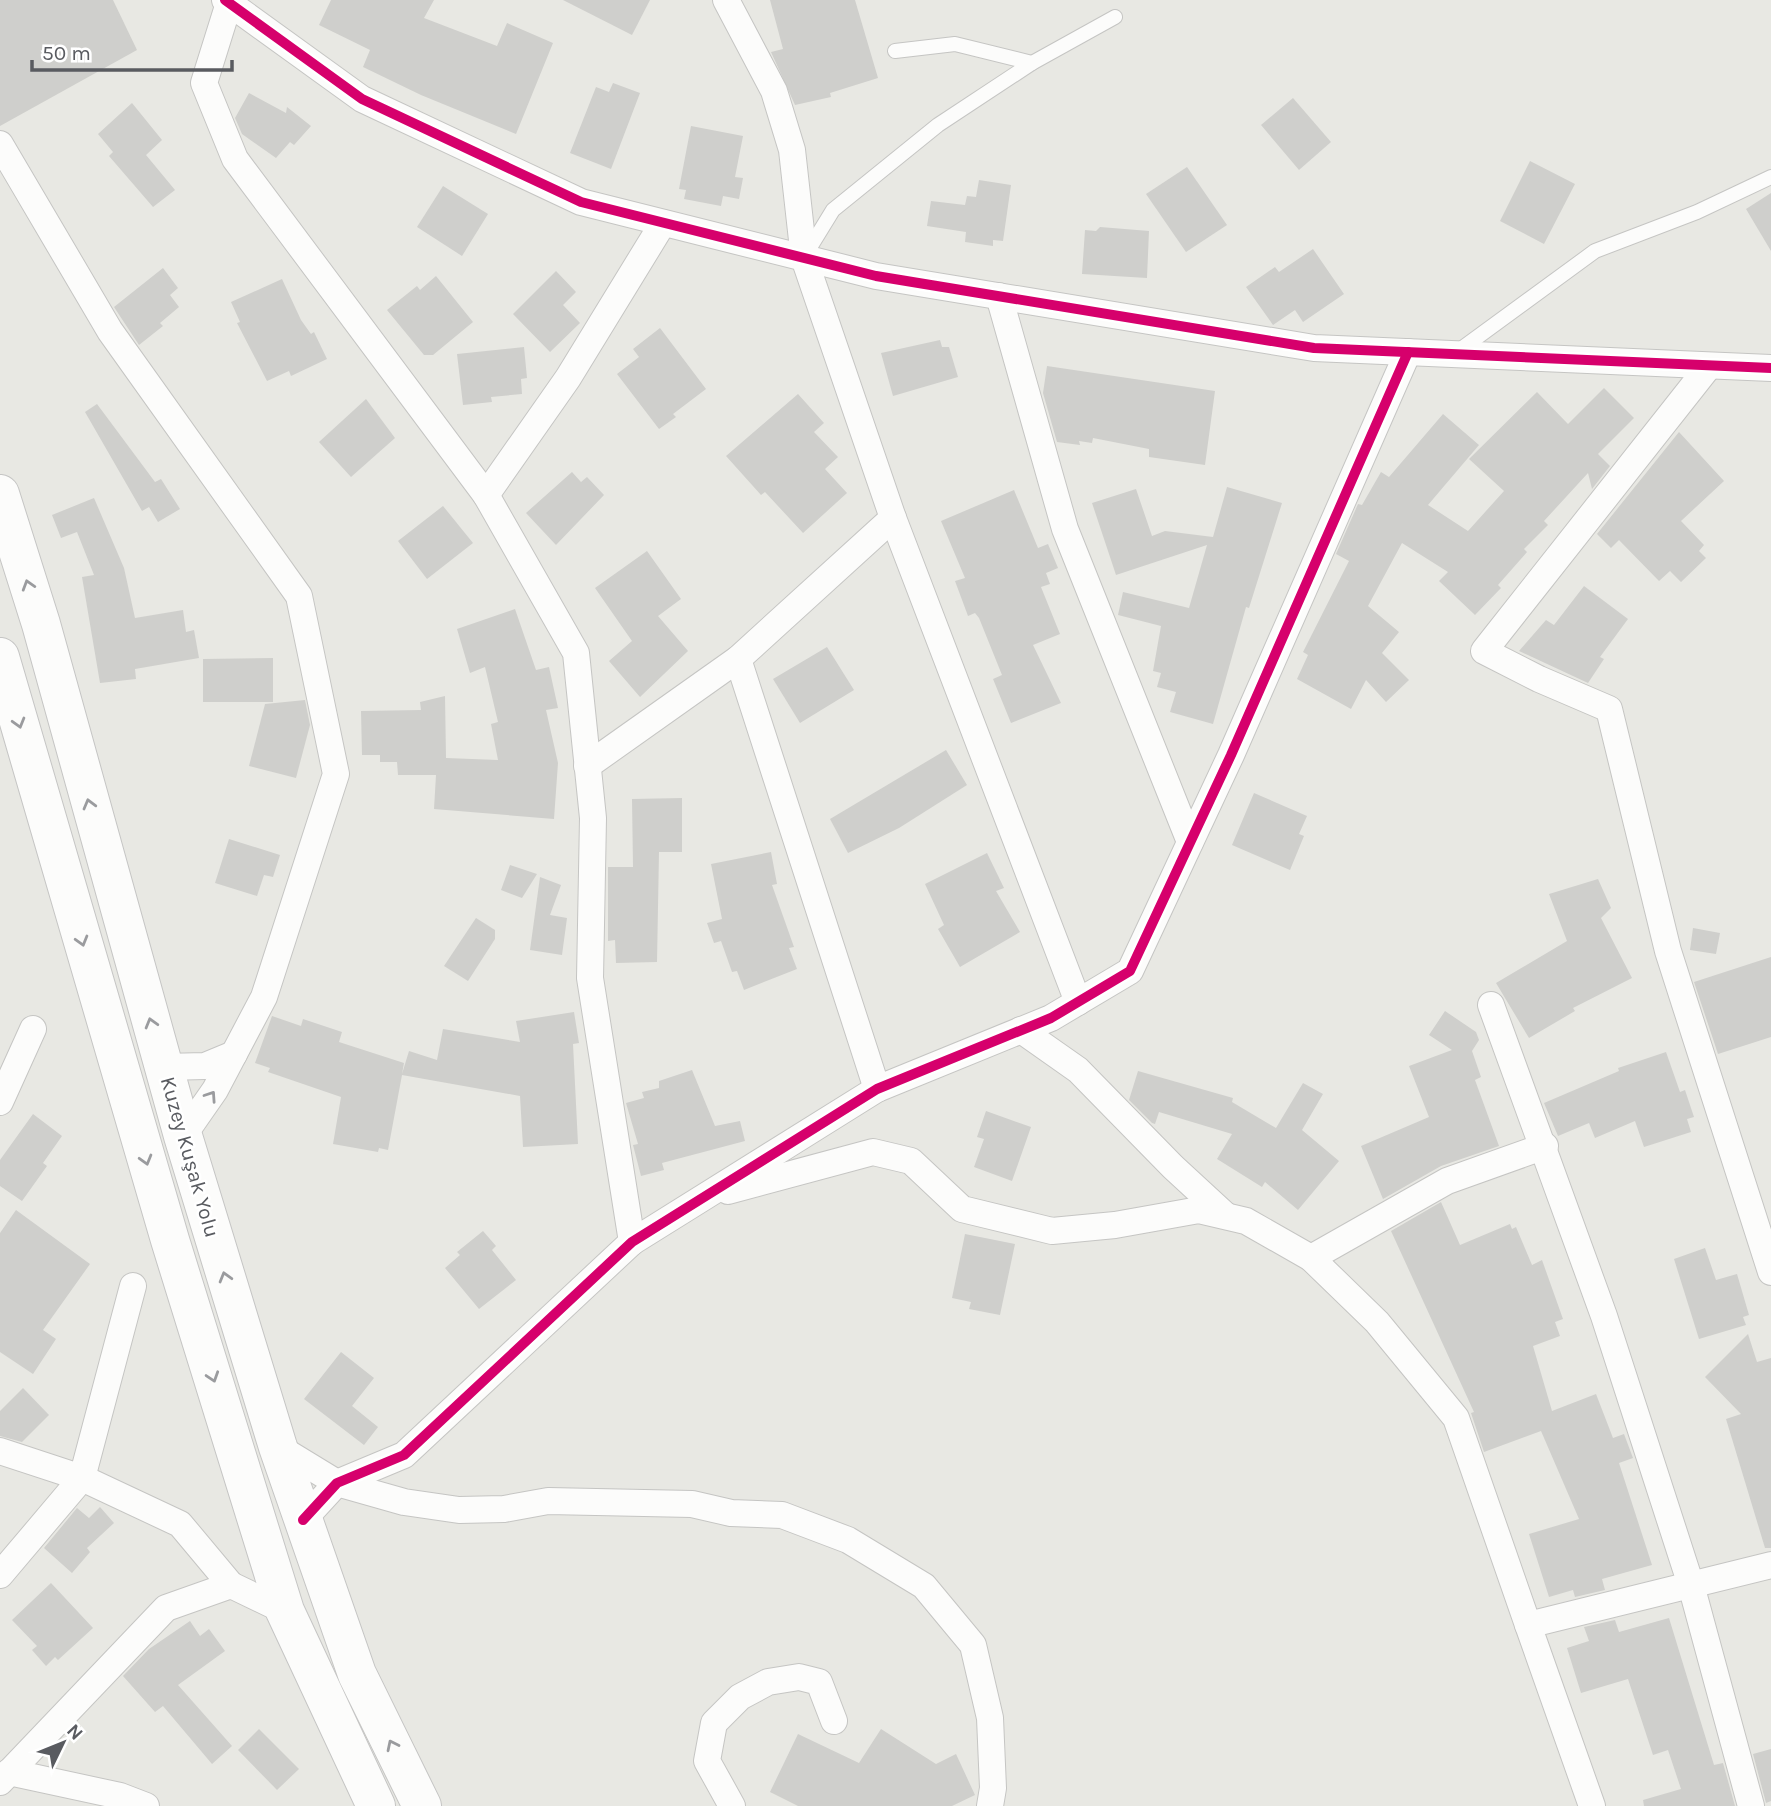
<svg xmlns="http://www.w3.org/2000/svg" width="1771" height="1806" viewBox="0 0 1771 1806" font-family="Karla,sans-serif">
  <rect width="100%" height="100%" fill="#e8e8e3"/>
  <g fill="#cfcfcc">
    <path d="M0 0H113L137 50 0 126Z"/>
    <path d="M331 0H434L424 18 497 46 507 23 553 43 516 134 421 95 363 67 370 50 319 25Z"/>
    <path d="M563 0H650L632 35Z"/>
    <path d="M770 0H855L878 78 830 93 831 97 795 105 771 52 783 49Z"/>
    <path d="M613 83 640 93 611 169 570 153 596 87 609 92Z"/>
    <path d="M249 93 286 113 287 107 311 126 294 145 290 142 276 158 242 134 235 118Z"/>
    <path d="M1293 98 1331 142 1299 170 1261 125Z"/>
    <path d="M132 103 162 140 146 155 175 190 153 207 109 156 113 152 98 134Z"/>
    <path d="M691 126 743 136 735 177 743 178 739 199 723 196 721 206 684 199 686 190 679 189Z"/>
    <path d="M1530 161 1575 184 1544 244 1500 221Z"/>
    <path d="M1187 167 1227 225 1186 252 1146 194Z"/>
    <path d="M979 180 1011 185 1003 241 993 240V246L965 242 966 232 927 226 931 201 965 205 967 196 976 197Z"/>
    <path d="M443 186 488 214 462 256 417 227Z"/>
    <path d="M1771 193V251L1746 209Z"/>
    <path d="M1100 227 1149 231 1147 278 1082 274 1085 230 1096 231Z"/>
    <path d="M1313 249 1344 294 1303 322 1295 310 1273 325 1246 287 1275 267 1279 272Z"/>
    <path d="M163 268 178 288 170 295 179 307 160 323 163 326 139 345 114 307Z"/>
    <path d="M556 271 576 292 563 305 580 323 550 352 513 314Z"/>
    <path d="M436 276 473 322 433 355H424L387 310 417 286 420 290Z"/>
    <path d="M282 279 301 320 311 334 314 332 327 359 291 376 289 371 267 381 237 323 240 322 231 302Z"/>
    <path d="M660 328 706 389 673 414 676 417 659 429 617 374 639 357 633 349Z"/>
    <path d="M940 340 942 347H949L958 377 893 396 881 353Z"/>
    <path d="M524 347 527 378 521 379 522 394 491 397 492 402 463 405 457 354Z"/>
    <path d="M1047 366 1215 391 1205 465 1149 457V449L1093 438 1092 443 1079 441 1080 445 1057 442 1043 393Z"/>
    <path d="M1604 388 1634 418 1598 454 1610 466 1592 489 1588 473 1544 521 1548 525 1524 549 1527 552 1498 585 1501 588 1475 615 1439 581 1448 572 1402 543 1368 606 1399 632 1382 653 1409 680 1386 702 1366 680 1351 709 1297 679 1308 655 1303 652 1349 561 1336 554 1358 504 1362 505 1381 472 1389 477 1443 414 1479 445 1428 505 1468 531 1504 491 1469 459 1537 392 1568 424Z"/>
    <path d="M798 394 824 423 814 432 838 457 825 469 847 493 803 533 765 492 761 495 726 456Z"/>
    <path d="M366 399 395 438 351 477 319 442Z"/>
    <path d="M97 404 155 482 161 479 180 509 158 522 149 507 142 511 85 412Z"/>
    <path d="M1679 432 1724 481 1681 521 1704 545 1699 551 1706 558 1681 582 1670 571 1659 581 1619 540 1611 548 1597 534Z"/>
    <path d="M572 472 581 482 587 477 604 495 556 545 526 513Z"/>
    <path d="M1227 487 1282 503 1249 608 1246 607 1213 724 1170 712 1176 692 1157 687 1161 673 1153 671 1161 626 1118 615 1123 592 1189 608 1207 545 1116 575 1092 503 1136 489 1152 536 1165 531 1213 537Z"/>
    <path d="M1014 490 1038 548 1048 544 1058 568 1046 573 1050 584 1041 587 1060 634 1033 645 1061 703 1011 723 993 679 1002 675 979 618 975 613 968 616 955 581 965 578 941 521Z"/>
    <path d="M94 498 124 568 135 618 183 610 186 632 194 630 199 658 135 669 136 679 100 683 82 577 94 575 77 532 61 538 52 515Z"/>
    <path d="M443 506 473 543 427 579 398 541Z"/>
    <path d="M647 551 681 599 658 616 688 651 640 697 609 661 632 641 595 588Z"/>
    <path d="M1584 586 1628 619 1600 657 1604 659 1588 683 1519 651 1546 620 1554 625Z"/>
    <path d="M515 609 536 670 549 667 558 708 546 710 558 763 554 819 434 809 436 775H398L397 762H380V755H362L361 711 421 710 420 702 445 696 446 758 498 760 491 724 498 722 485 667 470 673 457 629Z"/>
    <path d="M827 647 854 690 800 723 773 679Z"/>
    <path d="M273 658V702H203V659Z"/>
    <path d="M305 700 310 725 296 778 249 766 265 704Z"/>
    <path d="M946 750 967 785 899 828 848 853 830 819Z"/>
    <path d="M1254 793 1307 816 1299 834 1304 836 1290 870 1232 845Z"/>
    <path d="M682 798V852H659L657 962 616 963 615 940 608 941V867H633L632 799Z"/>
    <path d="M229 839 280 855 273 877 264 875 257 896 215 883Z"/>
    <path d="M771 852 777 884 772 885 794 947 789 948 797 969 744 990 737 971 732 972 721 941 714 943 707 923 722 919 711 864Z"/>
    <path d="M987 853 1004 888 996 891 1020 932 960 967 938 929 944 925 925 884Z"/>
    <path d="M510 865 537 874 522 898 501 890Z"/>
    <path d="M540 877 561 885 550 915 567 918 562 955 530 950Z"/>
    <path d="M1598 879 1611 908 1601 918 1632 978 1573 1008 1575 1011 1529 1038 1496 983 1567 941 1549 894Z"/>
    <path d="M476 918 495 930V939L468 981 444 966Z"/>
    <path d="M1693 928 1720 933 1716 954 1690 950Z"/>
    <path d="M1771 957V1037L1718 1054 1694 982Z"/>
    <path d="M1445 1011 1476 1032 1479 1040 1472 1051 1481 1077 1475 1080 1499 1146 1441 1166 1383 1199 1361 1146 1429 1117 1409 1066 1452 1050 1429 1035Z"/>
    <path d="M574 1012 579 1043 573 1044 578 1144 523 1147 520 1096 402 1075 388 1150 379 1148 378 1152 333 1144 341 1097 268 1072 270 1068 255 1063 272 1016 301 1026 303 1019 342 1032 339 1042 404 1063 402 1074 409 1051 437 1060 443 1029 520 1042 516 1021Z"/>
    <path d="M1666 1052 1680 1092 1685 1090 1694 1117 1687 1119 1691 1132 1644 1147 1635 1121 1595 1138 1589 1123 1558 1136 1544 1103 1619 1071 1618 1068Z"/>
    <path d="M692 1070 715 1126 740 1121 745 1141 662 1163 664 1170 641 1176 633 1145 638 1144 626 1103 644 1098 642 1092 659 1088V1081Z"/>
    <path d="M1138 1071 1233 1098 1232 1102 1276 1128 1303 1083 1323 1094 1302 1130 1339 1161 1298 1210 1265 1182 1262 1187 1217 1159 1232 1134 1159 1112 1155 1124 1152 1123 1129 1100Z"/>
    <path d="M986 1111 1031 1127 1012 1181 974 1167 984 1139 977 1137Z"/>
    <path d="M33 1114 62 1136 43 1163 47 1166 22 1201 0 1186V1160Z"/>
    <path d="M1441 1202 1460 1245 1510 1224 1512 1229 1516 1227 1532 1265 1542 1260 1563 1319 1555 1322 1560 1336 1533 1346 1552 1411 1596 1394 1613 1438 1624 1434 1633 1458 1619 1463 1652 1565 1602 1579 1605 1590 1575 1597 1573 1590 1549 1597 1529 1534 1579 1519 1541 1431 1484 1452 1471 1413 1474 1412 1391 1231Z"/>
    <path d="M16 1210 90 1264 43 1330 56 1339 33 1374 0 1352V1233Z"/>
    <path d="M483 1231 496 1246 492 1250 516 1280 479 1309 445 1268 460 1255 457 1252Z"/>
    <path d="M965 1234 1015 1244 1000 1315 969 1309 971 1302 952 1298Z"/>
    <path d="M1705 1248 1716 1280 1737 1274 1749 1315 1743 1317 1746 1325 1699 1339 1674 1259Z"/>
    <path d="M1748 1334 1757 1362 1771 1358V1548H1765L1726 1419 1741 1414 1705 1377Z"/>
    <path d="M341 1352 374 1378 352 1406 378 1427 364 1445 304 1399Z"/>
    <path d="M23 1388 49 1415 22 1442 0 1436V1411Z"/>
    <path d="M100 1507 114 1523 87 1548 90 1552 72 1573 44 1548 77 1508 89 1518Z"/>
    <path d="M51 1583 93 1628 58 1660 55 1657 46 1666 32 1650 37 1646 12 1620Z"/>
    <path d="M1669 1618 1714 1765 1723 1763 1735 1806H1644L1643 1800 1681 1789 1668 1750 1653 1755 1628 1679 1581 1693 1567 1648 1589 1641 1584 1627 1615 1620 1619 1632Z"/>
    <path d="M190 1621 200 1636 209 1629 225 1651 178 1685 232 1746 212 1764 163 1706 155 1712 123 1676 149 1649Z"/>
    <path d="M259 1729 299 1769 277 1790 238 1750Z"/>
    <path d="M881 1729 936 1764 956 1754 975 1795 952 1806H798L770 1792 798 1734 859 1763Z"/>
    <path d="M1771 1749V1801L1766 1803 1753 1754Z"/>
  </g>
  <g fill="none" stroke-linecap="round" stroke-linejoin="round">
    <defs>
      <g id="service">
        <path d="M895 51 955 44 1032 63"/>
        <path d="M806 254 833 210 938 125 1032 63 1115 17"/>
        <path d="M1457 352 1595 251 1697 212 1771 177"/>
      </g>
      <g id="minor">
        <path d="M225 0 362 99 581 202 876 276 1314 348 1771 368"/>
        <path d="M726 0 774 91 792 150 804 258 893 518 1078 1002"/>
        <path d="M229 3 204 83 235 159 486 495 576 653 593 818 590 978 632 1242"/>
        <path d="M0 144 110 331 299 596 336 774 264 997 215 1090 183 1136"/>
        <path d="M999 296 1065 529 1190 842"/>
        <path d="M1709 366 1484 651 1539 679 1609 709 1668 951 1771 1272"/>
        <path d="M486 495 568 378 663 223"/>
        <path d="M738 659 877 1089"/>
        <path d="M587 766 738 659 893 518"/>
        <path d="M1491 1005 1604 1316 1691 1585 1751 1806"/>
        <path d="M1021 1030 1078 1070 1173 1167 1224 1214"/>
        <path d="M164 1067 205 1066 234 1054"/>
        <path d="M0 1102 33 1029"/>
        <path d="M728 1191 873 1152 911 1161 962 1209 1052 1231 1115 1225 1199 1210 1246 1221 1311 1258 1447 1181 1545 1146"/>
        <path d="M1311 1258 1377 1322 1456 1418 1528 1625"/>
        <path d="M278 1447 337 1483 404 1502 459 1510 504 1509 548 1501 692 1504 731 1513 782 1515 848 1540 924 1586 973 1645 990 1718 993 1788 990 1806"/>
        <path d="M0 1451 82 1478 180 1524 231 1585"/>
        <path d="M303 1520 337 1483 404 1455 632 1242 877 1089 1051 1018 1130 971 1231 755 1408 352"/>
        <path d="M0 1575 82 1478 133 1286"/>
        <path d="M9 1772 120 1796 146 1806"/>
        <path d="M0 1782 166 1608 231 1585 285 1611"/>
        <path d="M732 1806 707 1761 714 1723 740 1697 768 1682 799 1677 819 1682 834 1721"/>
        <path d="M1592 1806 1528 1625 1771 1565"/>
      </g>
      <g id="secondary">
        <path d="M0 494 41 624 183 1136 278 1447 357 1674 422 1806"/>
        <path d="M0 657 170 1240 285 1611 376 1806"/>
      </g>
    </defs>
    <use href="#service" stroke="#c5c5c3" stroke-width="16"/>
    <use href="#minor" stroke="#c5c5c3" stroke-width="28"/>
    <use href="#secondary" stroke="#c5c5c4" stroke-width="40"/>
    <use href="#service" stroke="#fcfcfb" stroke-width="14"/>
    <use href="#minor" stroke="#fcfcfb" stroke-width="26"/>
    <use href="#secondary" stroke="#fcfcfb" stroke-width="38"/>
    <defs>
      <g id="cycleway">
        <path d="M225 0 362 99 581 202 876 276 1314 348 1771 368"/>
        <path d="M303 1520 337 1483 404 1455 632 1242 877 1089 1051 1018 1130 971 1231 755 1408 352"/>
      </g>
    </defs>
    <use href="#cycleway" stroke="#fff" stroke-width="15"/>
    <use href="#cycleway" stroke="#d6006c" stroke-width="10"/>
  </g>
  <defs><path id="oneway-chevron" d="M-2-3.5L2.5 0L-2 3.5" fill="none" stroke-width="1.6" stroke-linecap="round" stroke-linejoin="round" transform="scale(1.75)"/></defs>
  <g stroke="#9a9b9e">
    <use href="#oneway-chevron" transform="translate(28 585) rotate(-107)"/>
    <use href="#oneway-chevron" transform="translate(19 723) rotate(74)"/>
    <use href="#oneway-chevron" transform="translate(89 804) rotate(-105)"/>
    <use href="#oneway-chevron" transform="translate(82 941) rotate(74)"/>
    <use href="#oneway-chevron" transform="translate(151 1023) rotate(-106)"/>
    <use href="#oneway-chevron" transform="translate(211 1096) rotate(-56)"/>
    <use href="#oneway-chevron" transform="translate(146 1160) rotate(74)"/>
    <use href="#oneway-chevron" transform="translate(225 1277) rotate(-106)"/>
    <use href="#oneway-chevron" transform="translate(213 1377) rotate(72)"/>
    <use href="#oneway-chevron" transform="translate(392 1745) rotate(-116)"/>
  </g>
  <g text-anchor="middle" stroke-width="5" stroke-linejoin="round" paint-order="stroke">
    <g font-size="21" fill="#595b60" stroke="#fff">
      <text transform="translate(190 1157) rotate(74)" y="7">Kuzey Kuşak Yolu</text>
    </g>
  </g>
  <g transform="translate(63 1743) rotate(47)" stroke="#ffffff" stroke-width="5" paint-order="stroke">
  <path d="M0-5L12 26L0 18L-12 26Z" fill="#595b60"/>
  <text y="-10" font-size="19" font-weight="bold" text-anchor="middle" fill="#595b60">N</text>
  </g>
  <path d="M32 60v10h200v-10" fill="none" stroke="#595b60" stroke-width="3.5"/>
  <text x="42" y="60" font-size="21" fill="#595b60" stroke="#ffffff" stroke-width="5" paint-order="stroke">50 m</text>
</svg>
